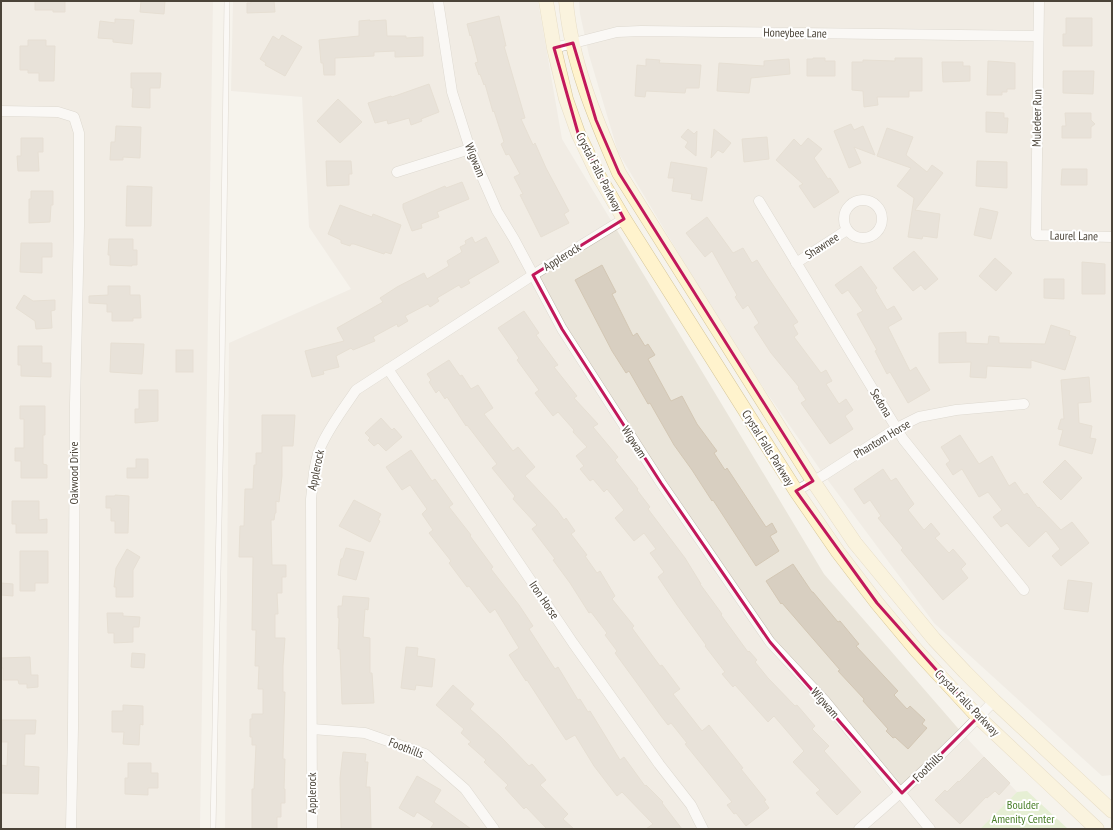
<svg xmlns="http://www.w3.org/2000/svg" width="1113" height="830" viewBox="0 0 1113 830" font-family="'PT Sans Narrow',sans-serif">
  <rect width="100%" height="100%" fill="#f6f3ec"/>
  <g fill="#eae5da">
    <path d="M1 1H213L200 829H1Z"/>
    <path d="M233 1H538L562 139 824 574 963 734 1017 792 980 829H225L229 343 351 289 309 227 302 97 231 91Z"/>
    <path d="M579 1H1112V775L1102 776 934 623 824 475 731 341 618 152 589 55 580 14Z"/>
  </g>
  <path fill="#d2eab5" d="M1027 791 1068 829H980L1017 792Z"/>
  <g fill="#d8cfc1" stroke="#d3c7b4">
    <path d="M35 1H65V12H53V10H35Z"/>
    <path d="M141 1H165L164 14 140 12Z"/>
    <path d="M251 1H274L275 12 247 13V3H251Z"/>
    <path d="M499 16 506 46H504L525 118 521 119 533 145 535 143 546 168 569 211 564 214 569 223 541 237 520 195 523 194 514 177 520 174 509 154 506 155 501 144 504 142 494 111 493 112 485 84 484 85 480 74 479 75 475 63 478 62 471 35 470 36 467 24Z"/>
    <path d="M1066 18H1092V46H1063V34H1066Z"/>
    <path d="M115 19 134 20 132 44 113 42V39L98 38 100 21 115 23Z"/>
    <path d="M370 20V21L386 20 387 36H406V38L423 37V56L395 57V51L374 52V56L335 58V75H324L323 63H321L319 40 359 36V21Z"/>
    <path d="M282 35 302 47 285 76 265 65 266 63 260 59 273 36 279 40Z"/>
    <path d="M28 40H46V46H55L54 81H39V73H28V70H20V46H28Z"/>
    <path d="M813 58H825V61H835V76H807V59H813Z"/>
    <path d="M895 58H922V91H909V97H877L878 105 864 107 863 91 852 90V62H863V60L895 61Z"/>
    <path d="M646 59 660 60 659 63 701 65 699 88H686L685 93 646 91 645 97 635 96 637 65 646 66Z"/>
    <path d="M789 59 790 74 751 78 749 93 717 91 719 63 764 66V61Z"/>
    <path d="M988 61 1015 63V89H1007V92H1002V95H987Z"/>
    <path d="M942 62H963V66H970V81L943 82Z"/>
    <path d="M1063 71H1094L1093 94 1063 93Z"/>
    <path d="M131 73H161L160 88H150V108L132 107 133 88H131Z"/>
    <path d="M429 84 439 112 421 119 422 121 411 125 409 118 388 124 387 120 375 123 368 103 391 96 392 97Z"/>
    <path d="M338 99 362 122 340 143 317 121Z"/>
    <path d="M986 112 1004 113V118H1008L1007 133 986 132Z"/>
    <path d="M1065 113H1091V120L1095 124 1091 127V138H1062V126H1066Z"/>
    <path d="M851 124 854 130 863 126 875 155 854 147 861 163 849 168 834 131Z"/>
    <path d="M116 126 141 127 140 158 123 157V160H110L111 142H115Z"/>
    <path d="M887 128 913 137 906 155 927 172 932 165 943 173 915 210 940 214 937 238 923 236 922 239 908 237 914 198 897 186 911 168 877 156Z"/>
    <path d="M688 129 694 134 697 131 696 156 685 147 688 142 681 137Z"/>
    <path d="M714 129 731 143 723 153 718 150 711 158Z"/>
    <path d="M767 137 769 159 744 162 742 139Z"/>
    <path d="M21 138H43V152H38L39 171H18L17 156H21Z"/>
    <path d="M808 138 822 149 814 158 828 179 830 178 839 192 814 208 799 186 803 184 776 160 794 139 801 146Z"/>
    <path d="M326 161H351L352 174H349V185L327 186Z"/>
    <path d="M977 161 1007 162V188L976 186Z"/>
    <path d="M671 162 707 168 702 201 691 199 692 194 672 191 674 178H668Z"/>
    <path d="M1062 169H1087V185H1061Z"/>
    <path d="M462 182 469 199 437 212 439 217 421 224 422 228 412 231 403 208V204L445 186 446 188Z"/>
    <path d="M127 186 152 187 151 226H126Z"/>
    <path d="M31 191H53V205H51L50 222 29 223V199H31Z"/>
    <path d="M340 205 372 217 373 214 401 225 391 254 385 252 384 254 354 244H351L350 246 341 243V240L328 234Z"/>
    <path d="M980 208 998 212 991 239 974 235Z"/>
    <path d="M707 217 733 253 743 248 752 263 757 260 767 276 798 322 793 325 798 334 794 337 821 373 826 370 832 381 826 384 839 404 846 399 853 410 845 416 853 429 830 444 801 403 806 400 798 388 799 387 771 353 754 327 759 323 748 305 743 309 735 297 737 295 712 251 705 257 686 233Z"/>
    <path d="M472 237 475 243 486 237 499 262 468 280 470 283 461 288 459 285 437 298 439 301 430 307 428 304 405 316 408 321 398 327 397 324 373 337 375 341 353 350 351 348 336 356 339 367 323 371 324 374 312 377 305 351 344 341 337 328 383 302 380 298 397 287 424 273 427 279 449 266 447 261 462 252 460 247 466 244 465 241Z"/>
    <path d="M109 239H133V250H137V265H132V266L110 265V255H108Z"/>
    <path d="M21 243H52V257H42V273L20 272Z"/>
    <path d="M914 251 938 279 925 290 921 285 913 291 893 268Z"/>
    <path d="M995 258 1012 273 996 291 979 276Z"/>
    <path d="M1082 262 1105 264V294H1082Z"/>
    <path d="M602 265 616 292 612 294 633 336 637 333 645 346 648 344 655 355 648 359 671 401 682 396 697 424 717 451 714 453 725 470 727 468 766 527 772 523 777 532 770 536 779 551 756 566 713 500 712 501 692 470 674 445 650 403 648 404 629 371 626 373 612 351 575 280Z"/>
    <path d="M861 266 877 288 875 290 887 310 894 306 902 319 888 327 910 371 916 367 930 390 908 403 890 372 887 374 875 351 877 350 857 314 863 311 848 290 842 294 835 285Z"/>
    <path d="M1044 279H1064V299L1044 298Z"/>
    <path d="M108 286H130V295H140L141 318H133V321H112V312H107V304L89 303V296L108 295Z"/>
    <path d="M24 295 33 301 55 300V310L51 311 52 328 36 329 35 321 16 308Z"/>
    <path d="M524 311 539 333 536 335 558 365 554 367 577 396 574 398 598 424 593 427 618 457 615 460 638 489 637 490 650 507 648 509 685 558 701 584H700L722 614 721 615 748 652 749 651 757 660 755 662 768 678 795 706 797 705 815 726 812 729 829 746 824 751 861 792 837 815 816 793 820 790 793 762 804 751 774 716 768 722 735 685 733 687 722 674 725 672 705 646 706 645 677 605 658 577 664 572 650 553 656 549 644 533 634 541 615 518 624 510 607 489 604 492 593 479 590 481 580 469 584 466 576 456 587 447 573 432 574 430 558 412 553 416 535 393 539 390 517 360 519 358 498 328Z"/>
    <path d="M1051 325 1070 331 1069 335 1076 337 1065 370 1031 360V368L987 366 986 378 970 377 971 362 939 363V333L966 332V343L988 344 989 336 999 337V343L1045 344Z"/>
    <path d="M111 343 144 344 142 374 110 372Z"/>
    <path d="M18 346H42V363H51V377L21 376V365H18Z"/>
    <rect x="176" y="350" width="17" height="22"/>
    <path d="M449 360 460 376 462 375 471 389 478 385 493 408 484 414 513 451 518 447 535 467 525 476 557 510 564 520 566 518 575 531 571 534 587 555 585 556 597 573 600 571 615 596 612 599 634 626 632 628 660 666 662 665 680 689 673 694 702 731 709 725 743 768 741 769 766 800 764 801 769 808 746 826 736 813 734 814 727 805 732 802 685 744 687 743 671 723 668 725 661 716 615 653 617 651 605 635 607 633 591 612 589 613 570 583 553 560 555 559 532 529 537 525 513 499 515 496 492 468 497 464 467 425 466 426 447 397 445 399 439 390 436 393 429 382 431 380 427 374Z"/>
    <path d="M1089 377 1091 402 1078 403 1079 423 1092 426 1090 438 1096 439 1092 454 1059 445 1063 430 1058 429 1061 419H1064L1061 380Z"/>
    <path d="M139 390H158V421L135 423V409H139Z"/>
    <path d="M20 406H45V435H43V464L47 465V478H21V461H15V448H24V419H20Z"/>
    <path d="M262 415H295L293 446H282V476L279 502 276 501V513H275L274 520H271L272 565H286V577H282V593H277L278 614H275V638H285L283 666V692H285L283 754V759H285L284 789H285V803H281V817H277V829H252V789H254L256 745H252V737H250V719H252V714H263V689H258L259 666H255L256 630H252L253 557H239L240 526H244L245 489H253L254 465H256V453H262Z"/>
    <path d="M381 418 392 430 394 428 402 437 386 451 378 443 374 446 368 440 370 438 365 433Z"/>
    <path d="M960 435 979 464 992 456 1009 486 1015 482 1024 495 1027 493 1038 508 1039 507 1061 530 1072 522 1089 543 1061 566 1052 556 1060 549 1046 531 1029 547 1007 523 1001 527 993 517 1002 510 988 492 979 497 962 469 953 475 946 464 950 461 941 447Z"/>
    <path d="M411 450 432 481 435 479 453 504 449 507 471 535 470 536 493 567 491 569 519 605 533 626 529 629 555 669 558 667 578 700 580 699 588 712 590 711 620 760 624 757 645 786 646 785 663 802 662 803 682 829H646L653 824 622 792 617 796 594 766 575 735 566 740 527 680 526 681 509 655 519 648 495 609 490 613 469 586 467 587 449 563 451 561 429 533 433 530 422 514 427 509 410 485 402 490 386 467Z"/>
    <path d="M136 459H148V478H127V468H136Z"/>
    <path d="M1065 460 1082 478 1061 500 1043 482Z"/>
    <path d="M883 469 891 481 896 478 914 504 908 510 924 530 931 523 940 534 935 538 949 553 953 549 966 564 961 569 968 578 943 600 901 550 903 548 878 518 881 516 870 500 864 504 854 489Z"/>
    <path d="M115 495 129 496 128 533H115V521H111V508H106V496H115Z"/>
    <path d="M354 500 381 514 378 520 380 521 370 542 339 526Z"/>
    <path d="M12 501H39V520L47 519V533H16V524H12Z"/>
    <path d="M346 548 364 552 356 580 338 575 341 559 343 558Z"/>
    <path d="M127 549 140 557 133 570V597H116V587H114L116 568Z"/>
    <path d="M20 551H48V583H35V591H20Z"/>
    <path d="M793 564 812 592H813L838 622 840 621 859 644 856 646 898 691 894 695 907 709 910 706 925 720 922 724 927 728 908 749 895 737 893 738 886 731 888 729 863 701 864 699 838 671 840 670 782 603 781 604 766 581Z"/>
    <path d="M1068 580 1092 583 1088 612 1064 609Z"/>
    <path d="M1 583 13 584V596L1 595Z"/>
    <path d="M343 596 369 598 368 610 365 609 363 637 370 638V673H372L374 703 342 704 340 649H338L339 618H338V606H342Z"/>
    <path d="M107 613H123V616L140 617 139 627H133V642L114 643V633H108Z"/>
    <path d="M406 647 418 648 417 656 435 659 432 687 416 685 415 690 401 688Z"/>
    <path d="M132 653 145 654 144 668 131 667Z"/>
    <path d="M30 657 31 675H38V687L27 688V684H19L18 680H3V668H1V658Z"/>
    <path d="M453 685 474 704 470 709 501 737 529 766 532 764 546 780 540 785 568 814 563 819 574 829H547L526 807 524 809 505 788 508 785 484 762 486 760 468 744 471 742 461 733 464 729 436 705Z"/>
    <path d="M123 705 143 706V725L140 724 139 745 123 744 124 732H112V711H123Z"/>
    <path d="M2 720H36L35 734H25L24 766 39 767 38 794 1 793V765L7 766 8 742H2Z"/>
    <path d="M343 752 366 754 365 762H368L366 787H370L371 829H341L340 778Z"/>
    <path d="M984 757 1010 783 999 795 995 791 987 798 986 797 960 824 935 800 945 790 947 792 958 781 959 782Z"/>
    <path d="M128 763H151V773H158V788H148V795L125 794V778H128Z"/>
    <path d="M417 776 441 790 434 802 471 829H430L434 823 417 812 414 817 399 808Z"/>
  </g>
  <g fill="none" stroke-linecap="round" stroke-linejoin="round">
    <defs>
      <path id="service" d="M213 829 222 368 227 1"/>
      <g id="minor">
        <path d="M438 1 452 92 470 149 497 211 514 239 562 329 661 483 770 642 825 701 930 829"/>
        <path d="M1039 1 1036 235 1112 237"/>
        <path d="M554 48 617 32 641 31 1038 36"/>
        <path d="M1 111 58 112 74 117 79 133V226L75 404 73 728 71 829"/>
        <path d="M397 172 470 149"/>
        <circle cx="863" cy="219" r="19"/>
        <path d="M759 201 903 439 1024 590"/>
        <path d="M796 263 847 230"/>
        <path d="M388 369 573 643 659 764 691 805 703 829"/>
        <path d="M796 491 824 475 897 428 919 417 956 410 1024 404"/>
        <path d="M312 729 365 733 425 754 465 789 494 829"/>
        <path d="M312 829 311 499C313 483 314 461 321 446 330 426 344 408 356 390L533 275 624 219"/>
        <path d="M859 829C906 789 951 746 994 701"/>
      </g>
      <g id="secondary">
        <path d="M546 1 554 48 566 99 578 133 597 173 624 219 796 491 838 552 877 603 917 651 978 717 1097 829"/>
        <path d="M566 1C571 61 595 118 619 173L813 481 855 543 934 639 965 672 994 701 1112 811"/>
      </g>
    </defs>
    <use href="#service" stroke="#c2bbae" stroke-width="6"/>
    <use href="#minor" stroke="#c2bbae" stroke-width="11"/>
    <use href="#secondary" stroke="#d6c79b" stroke-width="15"/>
    <use href="#service" stroke="#fff" stroke-width="5"/>
    <use href="#minor" stroke="#fff" stroke-width="10"/>
    <use href="#secondary" stroke="#fff3cd" stroke-width="14"/>
  </g>
  <path d="M0 0H1113V830H0ZM573 43 596 120 619 173 813 481 796 491 877 603 978 717 902 793 770 642 661 483 562 329 533 275 624 219 578 133 554 48Z" fill="#f6f3ec" fill-opacity=".55" fill-rule="evenodd"/>
  <path fill="none" stroke="#c2185b" stroke-width="3" stroke-linejoin="round" d="M573 43 596 120 619 173 813 481 796 491 877 603 978 717 902 793 770 642 661 483 562 329 533 275 624 219 578 133 554 48Z"/>
  <g text-anchor="middle" stroke-width="4" stroke-linejoin="round" paint-order="stroke">
    <g font-size="12" fill="#4b4439" stroke="#fff">
      <text transform="translate(795 33) rotate(1)" y="4">Honeybee Lane</text>
      <text transform="translate(1037 118) rotate(-89)" y="4">Muledeer Run</text>
      <text transform="translate(475 160) rotate(68)" y="4">Wigwam</text>
      <text transform="translate(599 172) rotate(63)" y="4">Crystal Falls Parkway</text>
      <text transform="translate(1074 236) rotate(1)" y="4">Laurel Lane</text>
      <text transform="translate(822 246) rotate(-33)" y="4">Shawnee</text>
      <text transform="translate(562 257) rotate(-32)" y="4">Applerock</text>
      <text transform="translate(881 403) rotate(59)" y="4">Sedona</text>
      <text transform="translate(882 439) rotate(-31)" y="4">Phantom Horse</text>
      <text transform="translate(634 442) rotate(57)" y="4">Wigwam</text>
      <text transform="translate(768 448) rotate(58)" y="4">Crystal Falls Parkway</text>
      <text transform="translate(316 470) rotate(-78)" y="4">Applerock</text>
      <text transform="translate(74 473) rotate(-90)" y="4">Oakwood Drive</text>
      <text transform="translate(544 600) rotate(56)" y="4">Iron Horse</text>
      <text transform="translate(825 703) rotate(49)" y="4">Wigwam</text>
      <text transform="translate(967 703) rotate(46)" y="4">Crystal Falls Parkway</text>
      <text transform="translate(406 748) rotate(21)" y="4">Foothills</text>
      <text transform="translate(928 767) rotate(-44)" y="4">Foothills</text>
      <text transform="translate(312 793) rotate(-90)" y="4">Applerock</text>
    </g>
    <g font-size="12" fill="#4a7f2a" stroke="#fff">
      <text x="1023" y="809">Boulder<tspan x="1023" dy="14">Amenity Center</tspan></text>
    </g>
  </g>
  <rect width="1113" height="830" fill="none" stroke="#4b4439" stroke-width="4"/>
</svg>
